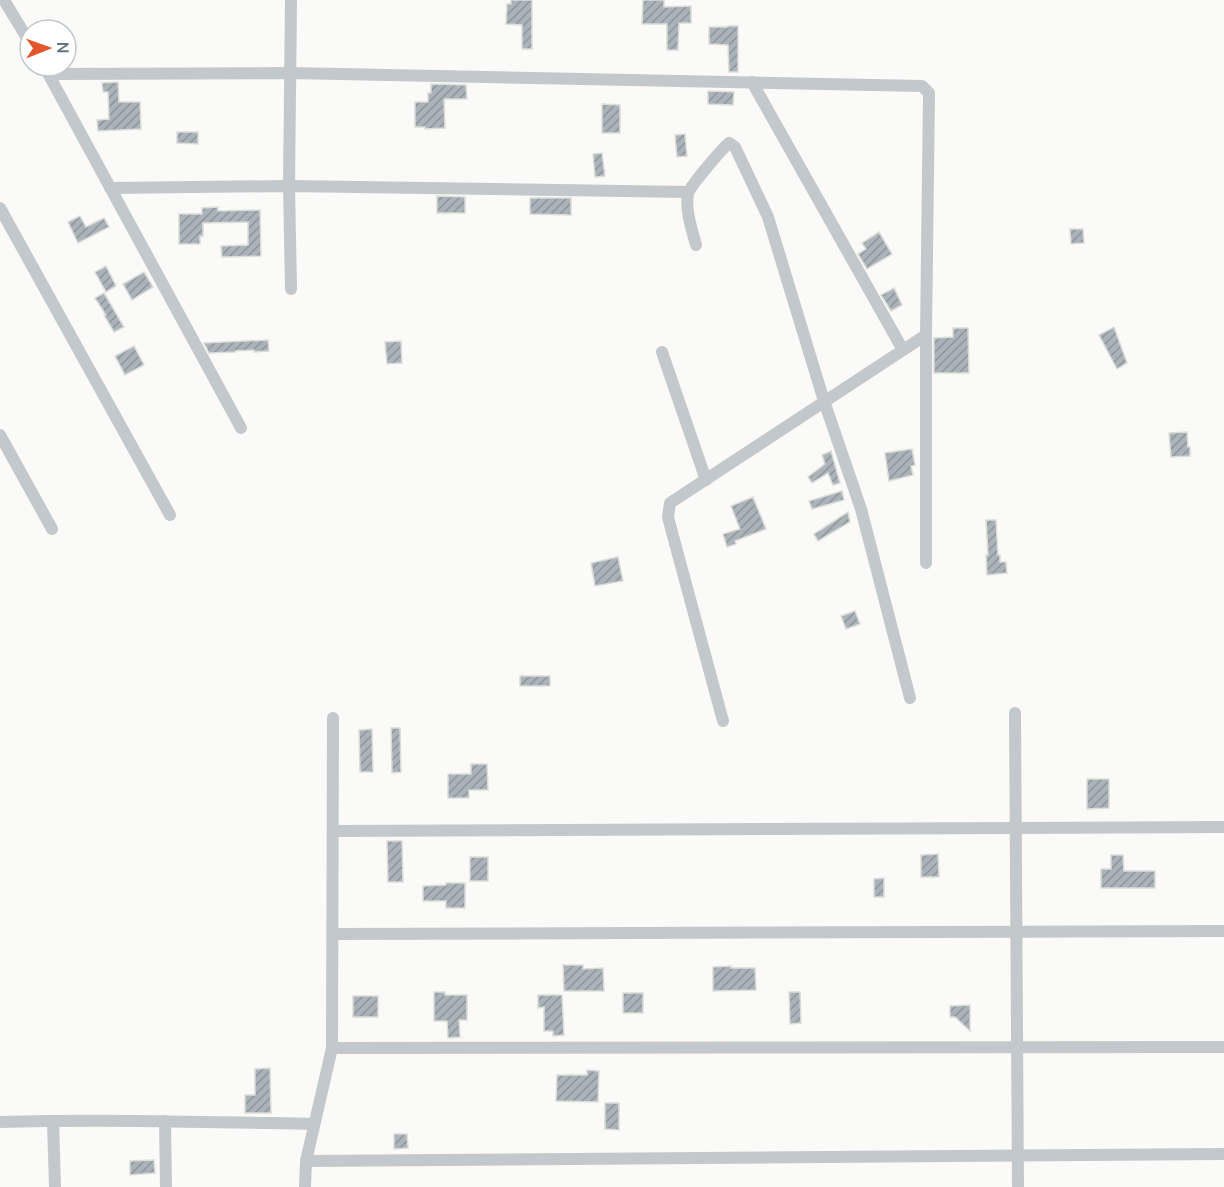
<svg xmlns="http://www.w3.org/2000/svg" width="1224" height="1187" viewBox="0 0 1224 1187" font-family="Manrope,sans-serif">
  <defs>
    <pattern id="building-hatch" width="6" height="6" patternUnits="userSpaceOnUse" patternTransform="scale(1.5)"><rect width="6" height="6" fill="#aab3b9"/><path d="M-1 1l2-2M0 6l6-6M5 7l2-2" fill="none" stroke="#8e969c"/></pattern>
  </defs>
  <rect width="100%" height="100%" fill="#fafaf8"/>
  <g fill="url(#building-hatch)" stroke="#dcdcda" stroke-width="1.5">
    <path d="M511 0H532V49H522V25L506 24 507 4H511Z"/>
    <path d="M643 0H664V7L691 6V23H679L678 50H667V24H642Z"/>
    <path d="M728 26H738V72H729L728 45 709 44V27H728Z"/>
    <path d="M118 82 119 102H140L141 129 98 131 97 120 109 119 108 92H103L102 83Z"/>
    <path d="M431 84 466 85 467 99H444L445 128 425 129V127H415V102H428V93H431Z"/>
    <path d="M708 91 734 92 733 105 708 104Z"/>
    <path d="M602 104 620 105V133H602Z"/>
    <path d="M177 132H198V144L177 143Z"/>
    <path d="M685 134 687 156 677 157 675 135Z"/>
    <path d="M602 153 605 176 595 177 593 154Z"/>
    <path d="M437 196 465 197V213H437Z"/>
    <path d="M530 198H571V215L530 214Z"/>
    <path d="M218 207V211L260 210 261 256 222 257 221 246 248 245V222L203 223V236H200V244H179V214H202V208Z"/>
    <path d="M80 216 86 227 104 218 109 227 78 243 68 222Z"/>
    <path d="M1070 229H1083L1084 243 1071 244Z"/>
    <path d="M879 232 892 254 867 269 858 254 866 249 862 243Z"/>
    <path d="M106 266 116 286 106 292 95 272Z"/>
    <path d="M144 272 153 287 132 300 123 284Z"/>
    <path d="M894 288 902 305 891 311 881 295Z"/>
    <path d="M104 293 124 327 114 332 104 315H106L95 298Z"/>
    <path d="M1114 327 1127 363 1117 369 1099 335Z"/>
    <path d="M953 328H968L969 373H934V338L953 337Z"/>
    <path d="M268 340 269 351 254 352V350L235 351V352L209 353 204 343Z"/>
    <path d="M401 341 402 363 387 364 385 342Z"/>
    <path d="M134 346 144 365 125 375 115 356Z"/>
    <path d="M1187 432 1188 447H1190V456L1171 457 1169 433Z"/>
    <path d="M912 449 915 465 911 466 913 475 889 481 885 453Z"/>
    <path d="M831 451 840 483 833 485 828 473 812 483 808 477 825 464 822 455Z"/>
    <path d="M842 491 844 500 812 509 809 501Z"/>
    <path d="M753 497 766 529 735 541 736 544 727 547 723 534 740 529 731 506Z"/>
    <path d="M848 512 850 522 818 541 814 534Z"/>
    <path d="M986 520H996L998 555H1000V562H1006L1007 573 987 575 986 555H988Z"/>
    <path d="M618 557 623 581 595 586 591 563Z"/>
    <path d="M855 611 860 624 846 629 841 616Z"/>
    <rect x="520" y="676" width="30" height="10"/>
    <path d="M391 728H400L401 772 392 773Z"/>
    <path d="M372 729 373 772H360L359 730Z"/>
    <path d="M471 764H487L488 790H469V798H448V774H471Z"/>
    <path d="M1087 779H1109V808L1087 809Z"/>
    <path d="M387 841H402L403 882H388Z"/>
    <path d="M938 854 939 877H921V855Z"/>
    <path d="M1111 855H1123L1124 871H1155V888H1101V869H1111Z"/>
    <rect x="470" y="857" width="18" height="24"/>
    <path d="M884 878V897H874V879Z"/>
    <path d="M446 883H465V908H446V901H423V886L446 885Z"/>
    <path d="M563 965H583V969L603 968 604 991H564Z"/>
    <path d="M731 966V968H755L756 990 713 991V967Z"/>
    <path d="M434 992H445V995H467V1020H459L460 1037 448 1038 447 1021H434Z"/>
    <path d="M789 992H800L801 1023 790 1024Z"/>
    <rect x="623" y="993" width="20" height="20"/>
    <path d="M538 995H562L564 1035 553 1036V1031H544V1007L538 1008Z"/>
    <rect x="353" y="996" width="25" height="21"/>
    <path d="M970 1005V1031L955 1017H950V1006Z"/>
    <path d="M270 1068 271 1113H245V1095H255V1069Z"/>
    <path d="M587 1070 599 1071 598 1102 556 1101 557 1075H587Z"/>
    <path d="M605 1103H619V1130L605 1129Z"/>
    <path d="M394 1134H407L408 1148 394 1149Z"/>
    <path d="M154 1160 155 1173 130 1175V1161Z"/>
  </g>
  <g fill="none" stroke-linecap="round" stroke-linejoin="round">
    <g stroke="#c3c8cc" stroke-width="12">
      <path d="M4 0 30 43"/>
      <path d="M44 66 241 428"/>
      <path d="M49 74 290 73 922 86 929 93 926 335V563"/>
      <path d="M752 82 903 350"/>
      <path d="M110 188 289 186 688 192"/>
      <path d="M0 208 170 515"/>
      <path d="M696 245C692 230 685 210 688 194 689 187 722 149 729 143L735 147 768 217 824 401 861 509 910 698"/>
      <path d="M291 289 289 186 291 0"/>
      <path d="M662 352 706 480"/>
      <path d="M0 435 52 529"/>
      <path d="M1015 713 1018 1187"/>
      <path d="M723 721 673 536 668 517 670 503 926 335"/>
      <path d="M333 831 1224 827"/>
      <path d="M333 934 1224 931"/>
      <path d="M332 1048 1224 1047"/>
      <path d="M53 1121 55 1187"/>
      <path d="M165 1121 166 1187"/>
      <path d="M0 1122C105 1119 210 1122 314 1124"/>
      <path d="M306 1161 1224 1154"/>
      <path d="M305 1187 306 1161 332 1048 333 718"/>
    </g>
  </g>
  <g transform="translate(48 48) rotate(89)"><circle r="28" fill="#ffffff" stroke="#c1c8cd" stroke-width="1.5"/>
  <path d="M0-4.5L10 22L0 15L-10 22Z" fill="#e4572e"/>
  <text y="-9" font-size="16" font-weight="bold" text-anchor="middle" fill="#657683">N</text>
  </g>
</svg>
